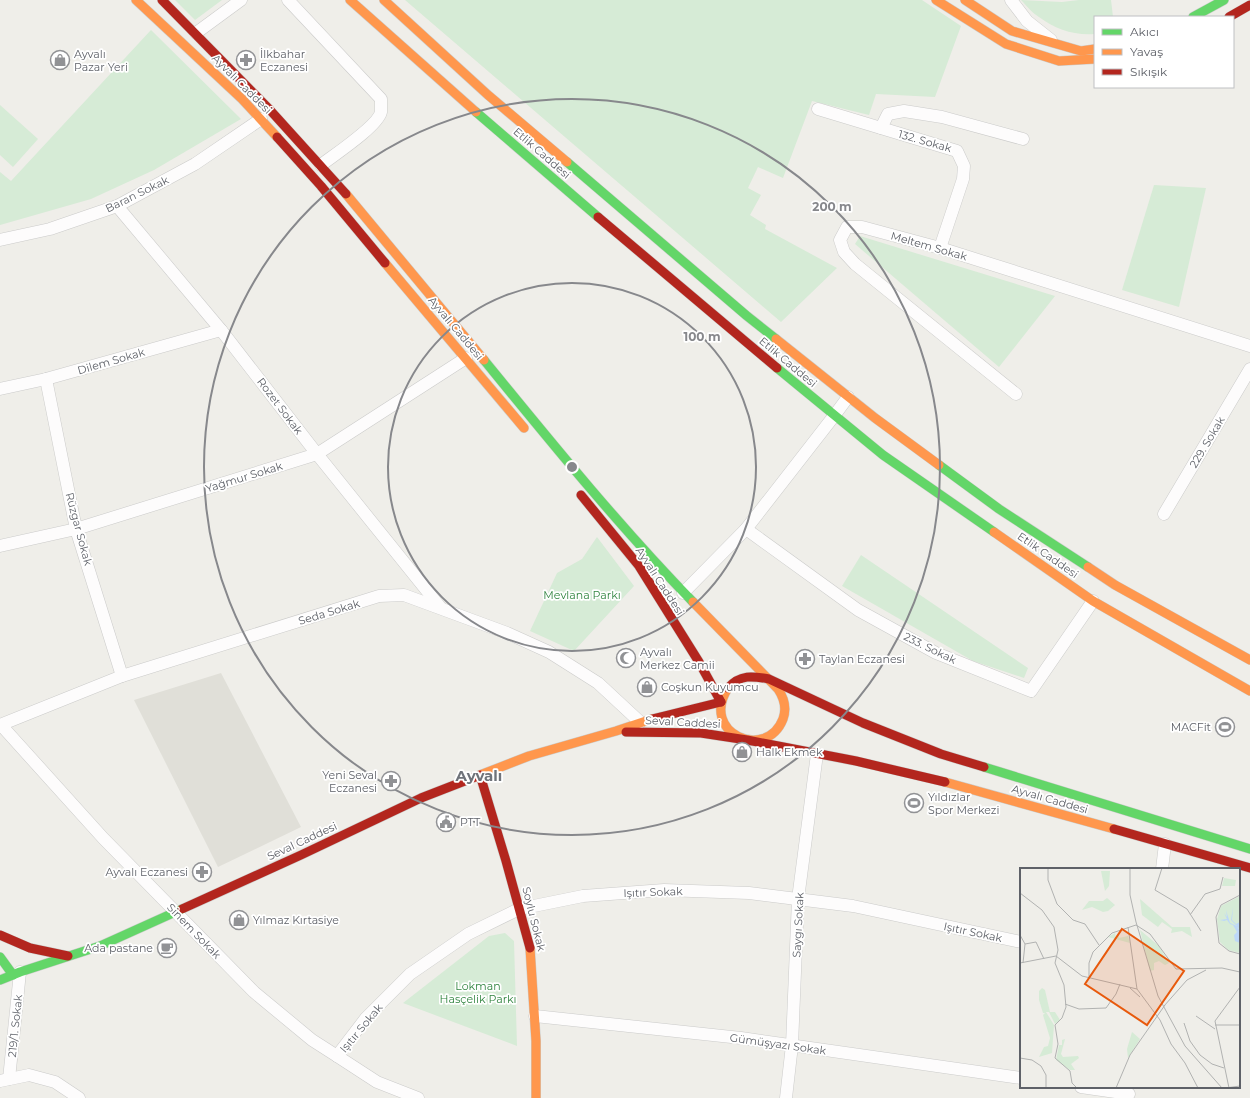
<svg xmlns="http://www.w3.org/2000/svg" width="1250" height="1098" viewBox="0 0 1250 1098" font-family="Montserrat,sans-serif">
  <rect width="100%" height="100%" fill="#efeee9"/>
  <path fill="#e0dfd8" d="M221 673 301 827 218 867 134 700Z"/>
  <g fill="#d6ebd6">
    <path d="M175 0H222L195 20Z"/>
    <path d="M405 0H922L961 26 935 97 876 94 869 115 812 101 783 178 758 167 748 188 761 195 750 215 766 225 765 229 837 268 781 322Z"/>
    <path d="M1021 0 1062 2 1079 0H1111L1113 17H1095V34C1075 36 1055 29 1039 17 1032 13 1027 6 1021 0Z"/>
    <path d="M151 30 241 119 154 170 91 199 0 225V172L11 181Z"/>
    <path d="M0 105 38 139 13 167 0 155Z"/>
    <path d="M1154 185 1206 188 1179 307 1122 290Z"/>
    <path d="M860 236 1055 296 999 367 855 244Z"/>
    <path d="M597 537 634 586 574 651 530 631 557 573 582 559Z"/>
    <path d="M861 555 1028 668 1024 678 973 661 842 586Z"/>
    <path d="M505 933 514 941 517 1046 403 1003 489 936Z"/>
  </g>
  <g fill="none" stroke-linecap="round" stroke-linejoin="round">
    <defs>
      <g id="street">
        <path d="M288 0 381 99C381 103 381 108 381 112 378 126 334 155 321 165"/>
        <path d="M1011 0 1027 21 1051 40"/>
        <path d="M196 33 241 0"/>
        <path d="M818 109 957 151 964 166 963 179 940 248"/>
        <path d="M881 128 888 114 904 111 942 117 1023 139"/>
        <path d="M117 206 221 330 317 454 440 607"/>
        <path d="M0 240 50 229 117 206 195 164 261 119"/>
        <path d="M46 379 76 529 122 676"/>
        <path d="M0 389 46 379 221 330"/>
        <path d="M1016 394 855 264 844 252 840 240 847 227H862L940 248 1250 346"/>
        <path d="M1164 514 1250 369"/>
        <path d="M746 529 858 610 936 653 1031 691 1093 601"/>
        <path d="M0 546 76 529 317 454 466 358"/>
        <path d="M683 593 746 529 834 416 848 397"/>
        <path d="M0 725 122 676 379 596 404 595 507 633 549 652 598 683 640 722"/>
        <path d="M1 725 103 838 254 992 312 1040 337 1056 377 1082 418 1098"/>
        <path d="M1162 869 1165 844"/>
        <path d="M535 1016 741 1038 1021 1078"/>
        <path d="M337 1056 366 1018 410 974 468 934 519 909 583 896 664 890 749 893 853 906 1021 942"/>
        <path d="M9 1079 20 972"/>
        <path d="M0 1081 29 1075 55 1082 79 1098"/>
        <path d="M1081 1087 1129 1094"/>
        <path d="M786 1098 792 1045 798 899 817 754"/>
      </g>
      <g id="fast">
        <path d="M1193 17 1224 0"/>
        <path d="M476 112 598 217"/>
        <path d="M567 162 747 316 776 339"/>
        <path d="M484 360C551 442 619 526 693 602"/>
        <path d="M777 368 883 455 994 532"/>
        <path d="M939 465 999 509 1088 567"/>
        <path d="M984 767 1250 849"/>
        <path d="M0 957 13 975"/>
        <path d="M0 980 20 972 100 946 182 909"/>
      </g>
      <g id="slow">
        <path d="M136 0 242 99 277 137"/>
        <path d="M350 0 476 112"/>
        <path d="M384 0 488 95 567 162"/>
        <path d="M936 0 1006 44 1059 61 1095 59"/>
        <path d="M965 0 1012 31 1081 51 1095 49"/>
        <path d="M346 194 484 360"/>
        <path d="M385 263 524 428"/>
        <path d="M776 339 875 418 939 465"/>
        <path d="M994 532 1093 601 1250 691"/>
        <path d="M1088 567 1115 585 1250 660"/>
        <path d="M693 602 778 689C784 698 787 708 783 719 766 762 699 733 728 688"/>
        <path d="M475 777 529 756 616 731 652 719"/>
        <path d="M945 782 1114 829"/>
        <path d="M530 948 536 1041V1098"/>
      </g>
      <g id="jam">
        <path d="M162 0 270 110 346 194"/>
        <path d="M1229 17 1250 5"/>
        <path d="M277 137 321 186 385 263"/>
        <path d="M598 217 777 368"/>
        <path d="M581 495 639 566 699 662 721 702"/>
        <path d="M728 688C740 674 753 676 769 679L863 723 941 754 984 767"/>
        <path d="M652 719 721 702"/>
        <path d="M626 732 701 733 747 740 856 761 945 782"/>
        <path d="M480 775 506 861 530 948"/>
        <path d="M1114 829 1250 868"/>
        <path d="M182 909 301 855 421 798 475 777"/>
        <path d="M0 935 30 948 68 956"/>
      </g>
    </defs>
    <use href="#street" stroke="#cbcbca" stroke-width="13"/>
    <use href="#fast" stroke="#cbcccb" stroke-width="10"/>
    <use href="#slow" stroke="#cbcccb" stroke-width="10"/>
    <use href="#jam" stroke="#cbcccb" stroke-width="10"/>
    <use href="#street" stroke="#fdfcfc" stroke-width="12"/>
    <use href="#fast" stroke="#63d668" stroke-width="9"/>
    <use href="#slow" stroke="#ff974d" stroke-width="9"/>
    <use href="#jam" stroke="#b3261e" stroke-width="9"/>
  </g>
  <g fill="none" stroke="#87888c" stroke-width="2">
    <circle cx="572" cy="467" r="184"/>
    <circle cx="572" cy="467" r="368"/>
  </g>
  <defs>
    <symbol id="shop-ring" viewBox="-11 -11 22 22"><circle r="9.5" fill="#fff" stroke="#919295" stroke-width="1.5"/><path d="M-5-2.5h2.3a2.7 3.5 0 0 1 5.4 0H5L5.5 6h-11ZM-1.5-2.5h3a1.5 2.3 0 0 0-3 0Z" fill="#919295"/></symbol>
    <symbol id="pharmacy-ring" viewBox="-11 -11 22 22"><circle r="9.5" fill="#fff" stroke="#919295" stroke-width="1.5"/><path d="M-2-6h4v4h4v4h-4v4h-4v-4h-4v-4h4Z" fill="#919295"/></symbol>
    <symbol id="mosque-ring" viewBox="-11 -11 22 22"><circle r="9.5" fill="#fff" stroke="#919295" stroke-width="1.5"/><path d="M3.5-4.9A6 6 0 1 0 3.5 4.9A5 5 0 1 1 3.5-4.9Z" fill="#919295"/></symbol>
    <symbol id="stadium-ring" viewBox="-11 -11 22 22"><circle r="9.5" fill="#fff" stroke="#919295" stroke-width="1.5"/><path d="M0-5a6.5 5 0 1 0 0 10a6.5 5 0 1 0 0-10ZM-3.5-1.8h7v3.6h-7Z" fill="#919295"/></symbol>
    <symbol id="civic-ring" viewBox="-11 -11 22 22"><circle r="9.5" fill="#fff" stroke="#919295" stroke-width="1.5"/><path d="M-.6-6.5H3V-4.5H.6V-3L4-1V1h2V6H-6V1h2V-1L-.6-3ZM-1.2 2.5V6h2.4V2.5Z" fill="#919295"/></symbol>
    <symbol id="cafe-ring" viewBox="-11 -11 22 22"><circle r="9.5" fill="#fff" stroke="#919295" stroke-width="1.5"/><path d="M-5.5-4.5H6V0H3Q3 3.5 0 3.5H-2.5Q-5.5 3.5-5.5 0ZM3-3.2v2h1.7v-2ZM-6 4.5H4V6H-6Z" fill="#919295"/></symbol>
  </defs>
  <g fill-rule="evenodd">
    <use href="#shop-ring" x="49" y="49" width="22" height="22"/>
    <use href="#pharmacy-ring" x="235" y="49" width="22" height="22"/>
    <use href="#mosque-ring" x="615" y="647" width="22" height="22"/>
    <use href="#pharmacy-ring" x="794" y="648" width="22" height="22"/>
    <use href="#shop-ring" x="636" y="676" width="22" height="22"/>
    <use href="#stadium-ring" x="1214" y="716" width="22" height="22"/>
    <use href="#shop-ring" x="731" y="741" width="22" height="22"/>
    <use href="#pharmacy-ring" x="380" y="770" width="22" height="22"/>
    <use href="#stadium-ring" x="903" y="792" width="22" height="22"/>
    <use href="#civic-ring" x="435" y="811" width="22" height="22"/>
    <use href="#pharmacy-ring" x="191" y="861" width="22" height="22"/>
    <use href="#shop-ring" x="228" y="909" width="22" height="22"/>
    <use href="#cafe-ring" x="156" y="937" width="22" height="22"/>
  </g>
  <g text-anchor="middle" stroke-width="3.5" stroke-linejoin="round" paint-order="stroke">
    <g font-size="11" fill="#5e6168" stroke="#fff" text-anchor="start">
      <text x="74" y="58">Ayvalı<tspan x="74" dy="13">Pazar Yeri</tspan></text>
      <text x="260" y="58">İlkbahar<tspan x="260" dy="13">Eczanesi</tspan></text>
      <text x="640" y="656">Ayvalı<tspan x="640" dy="13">Merkez Camii</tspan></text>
      <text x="819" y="663">Taylan Eczanesi</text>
      <text x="661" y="691">Coşkun Kuyumcu</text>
      <text x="1211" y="731" text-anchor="end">MACFit</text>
      <text x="756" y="756">Halk Ekmek</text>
      <text x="377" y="779" text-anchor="end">Yeni Seval<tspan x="377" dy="13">Eczanesi</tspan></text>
      <text x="928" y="801">Yıldızlar<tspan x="928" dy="13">Spor Merkezi</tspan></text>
      <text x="460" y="826">PTT</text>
      <text x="188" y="876" text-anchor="end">Ayvalı Eczanesi</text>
      <text x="253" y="924">Yılmaz Kırtasiye</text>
      <text x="153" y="952" text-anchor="end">Ada pastane</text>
    </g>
    <g font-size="11" fill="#5e6168" stroke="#fff">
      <text transform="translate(242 84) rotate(45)" y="4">Ayvalı Caddesi</text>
      <text transform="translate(925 141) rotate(16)" y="4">132. Sokak</text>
      <text transform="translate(542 153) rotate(41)" y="4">Etlik Caddesi</text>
      <text transform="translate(137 194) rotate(-26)" y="4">Baran Sokak</text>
      <text transform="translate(929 246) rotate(16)" y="4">Meltem Sokak</text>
      <text transform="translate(456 328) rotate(50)" y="4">Ayvalı Caddesi</text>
      <text transform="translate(111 361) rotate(-16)" y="4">Dilem Sokak</text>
      <text transform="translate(788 362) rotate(40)" y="4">Etlik Caddesi</text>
      <text transform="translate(280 406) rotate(53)" y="4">Rozet Sokak</text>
      <text transform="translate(1207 442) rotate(-59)" y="4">229. Sokak</text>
      <text transform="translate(244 477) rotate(-17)" y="4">Yağmur Sokak</text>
      <text transform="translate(79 529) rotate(75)" y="4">Rüzgar Sokak</text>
      <text transform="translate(1048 555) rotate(35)" y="4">Etlik Caddesi</text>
      <text transform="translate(660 581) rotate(57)" y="4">Ayvalı Caddesi</text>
      <text transform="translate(329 612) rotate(-17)" y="4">Seda Sokak</text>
      <text transform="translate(930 648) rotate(26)" y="4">233. Sokak</text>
      <text transform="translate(683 722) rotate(3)" y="4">Seval Caddesi</text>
      <text transform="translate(1050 799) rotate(16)" y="4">Ayvalı Caddesi</text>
      <text transform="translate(302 841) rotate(-25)" y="4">Seval Caddesi</text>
      <text transform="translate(653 892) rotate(-2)" y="4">Işıtır Sokak</text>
      <text transform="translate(534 919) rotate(76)" y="4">Soylu Sokak</text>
      <text transform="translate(798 925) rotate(-87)" y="4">Saygı Sokak</text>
      <text transform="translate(194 931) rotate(46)" y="4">Sinem Sokak</text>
      <text transform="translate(973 932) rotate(12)" y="4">Işıtır Sokak</text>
      <text transform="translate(15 1026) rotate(-84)" y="4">219/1. Sokak</text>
      <text transform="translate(361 1028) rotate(-50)" y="4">Işıtır Sokak</text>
      <text transform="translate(778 1044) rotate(8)" y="4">Gümüşyazı Sokak</text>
    </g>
    <g font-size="11" fill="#30843f" stroke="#fff">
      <text x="582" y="599">Mevlana Parkı</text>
      <text x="478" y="990">Lokman<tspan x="478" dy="13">Hasçelik Parkı</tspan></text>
    </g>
    <g font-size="15" font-weight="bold" fill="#6f737a" stroke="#fff">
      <text x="479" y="781">Ayvalı</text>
    </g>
  </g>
  <g transform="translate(1020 868)">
    <rect width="220" height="220" fill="#efeee9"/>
    <path d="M81 3H90L89 18 85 23ZM204 10 216 12 215 18H202ZM220 28V85L208 82 200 74 197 51 201 38ZM87 30 95 37 88 43 83 44 72 39 62 42 69 33H83ZM120 31 152 59H170L172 69 162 63 151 65 152 61 142 54 138 59 122 47ZM120 62 139 78 149 95 145 97 139 93 134 95V102L130 103ZM95 65 96 70 98 65 99 70 108 68 110 75 88 69ZM22 120 25 122 30 144H35L40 152 35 156 29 144H26L34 157 32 185 19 189 24 179 28 178 30 170 23 147 25 145H23L19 132V123ZM112 164 120 171 108 190 107 181ZM45 171 41 186 43 189 58 188 59 190 51 196 55 202H50L36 192 39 177H42V172Z" fill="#d6ebd6"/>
    <path d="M213 39 212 52 216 56 220 54V61L217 59 220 62V75L215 73 214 67 217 64 213 57 210 56 207 52 204 53 200 52 207 51 204 45 207 49 206 42 210 55 217 58 211 52Z" fill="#bdd8f8"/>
    <path fill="none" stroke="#b1b2b1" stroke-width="1" d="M28 0V12L37 36 53 52 65 56 79 77M110 0V27L116 54 138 128 165 178 202 220M142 0 135 22 167 41 181 63M0 25 22 42 34 59 38 82 35 95 44 117 46 139 42 150 35 157 38 176 35 190 50 203 52 215 57 220M220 27 201 37 196 49 199 75 209 83 220 86M170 47 185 26 200 21 203 9M108 59 117 121 140 152 151 176 165 195 178 220M0 67 5 76 3 95M5 76 16 74 24 91M0 95 36 88 62 108 117 121M69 110V95L73 84 92 65 116 57 130 66 156 101 202 100 220 104M110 120 120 129M45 136 59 141 86 140 96 126 100 116M144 138 167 112 186 102M176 148 195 161M164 155 170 173 180 187 192 196 204 200M195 157H220M0 190 12 192 21 198 26 207V220M96 220 110 187 145 137M205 220 220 218M209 220 195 153 220 119"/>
    <path fill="#e8590c" fill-opacity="0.15" stroke="#e8590c" stroke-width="2" d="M102 61 164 103 127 157 65 116Z"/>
    <rect width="220" height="220" fill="none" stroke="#5e6168" stroke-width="2"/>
  </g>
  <circle cx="572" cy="467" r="6" fill="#87888c" stroke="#fff" stroke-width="2"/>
  <g font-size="12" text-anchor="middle" font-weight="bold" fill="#87888c" stroke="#fff" stroke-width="3.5" stroke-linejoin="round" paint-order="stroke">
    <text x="832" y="211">200 m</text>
    <text x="702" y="341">100 m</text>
  </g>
  <rect x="1094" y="16" width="140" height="72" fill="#ffffff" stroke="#bfc0c3"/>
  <rect x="1102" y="29" width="20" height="6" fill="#63d668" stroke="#bfc0c3"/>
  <text x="1130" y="36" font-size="12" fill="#5e6168">Akıcı</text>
  <rect x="1102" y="49" width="20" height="6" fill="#ff974d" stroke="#bfc0c3"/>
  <text x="1130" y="56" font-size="12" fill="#5e6168">Yavaş</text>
  <rect x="1102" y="69" width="20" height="6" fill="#b3261e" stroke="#bfc0c3"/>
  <text x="1130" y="76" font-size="12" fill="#5e6168">Sıkışık</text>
</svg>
